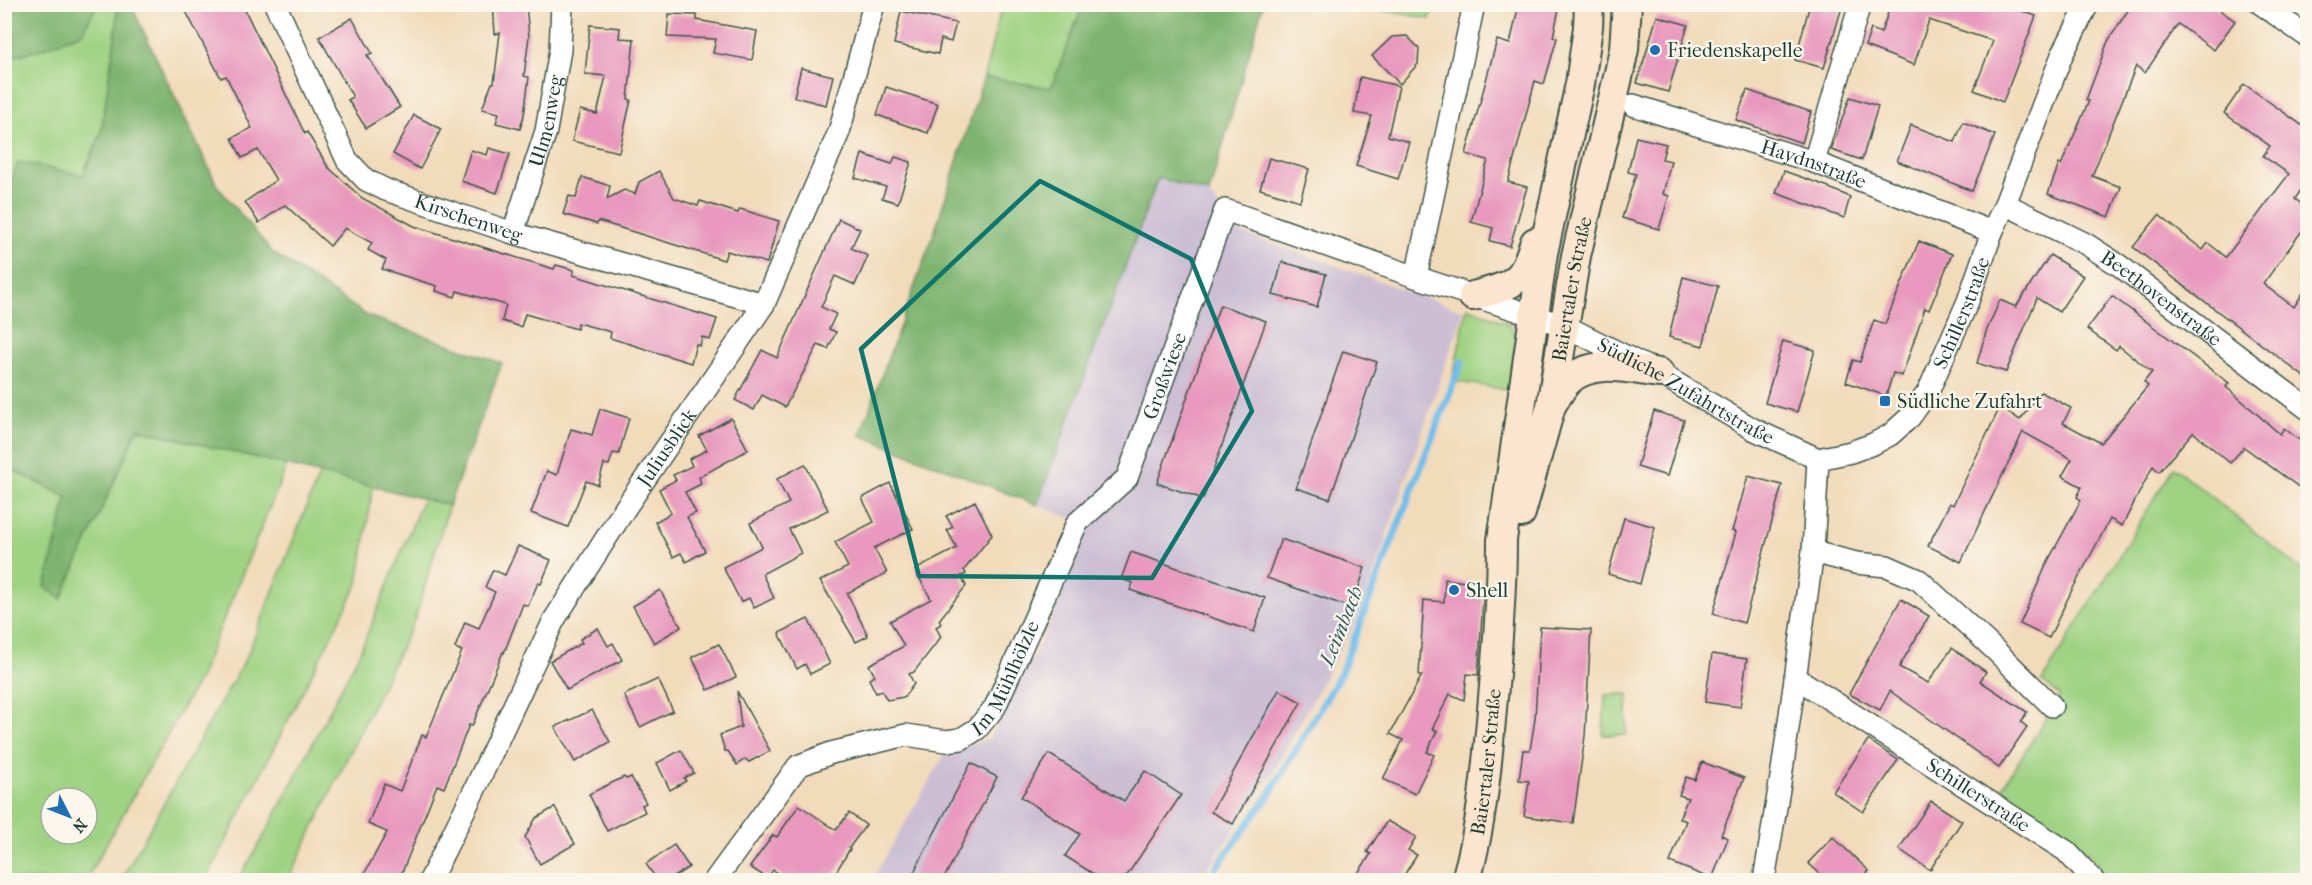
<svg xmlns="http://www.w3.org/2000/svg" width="2312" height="885" viewBox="0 0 2312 885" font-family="'IM FELL French Canon',serif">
  <rect width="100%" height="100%" fill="#fbf7ec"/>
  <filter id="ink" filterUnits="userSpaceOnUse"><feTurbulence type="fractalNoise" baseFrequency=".0167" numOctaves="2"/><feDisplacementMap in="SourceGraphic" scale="12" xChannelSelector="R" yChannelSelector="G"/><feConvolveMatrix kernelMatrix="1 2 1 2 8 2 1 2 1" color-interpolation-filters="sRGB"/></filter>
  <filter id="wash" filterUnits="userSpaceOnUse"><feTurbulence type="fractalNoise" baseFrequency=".008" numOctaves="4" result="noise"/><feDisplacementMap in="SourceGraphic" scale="24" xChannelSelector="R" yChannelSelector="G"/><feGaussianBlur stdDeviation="1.35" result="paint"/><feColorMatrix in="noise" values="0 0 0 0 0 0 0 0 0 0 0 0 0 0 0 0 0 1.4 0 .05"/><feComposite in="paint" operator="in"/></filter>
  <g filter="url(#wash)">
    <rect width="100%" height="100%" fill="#f2dbbb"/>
    <path fill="#ccbfd4" d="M1158 178 1209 193 1234 230 1464 311 1360 612 1274 771 1199 880H872L946 752 989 739 1046 631 1090 526 1037 505Z"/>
    <g fill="#9fd282" stroke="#5f885b" stroke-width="1.5" fill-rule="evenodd">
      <path d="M97 5H117V24L101 133 82 176 18 163 5 197 4 59 44 48 81 33Z"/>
      <path d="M1002 5H1083L1051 88 984 77Z"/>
      <path d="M1355 5H1433L1430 19Z"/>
      <path d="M1467 307 1507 323 1517 335 1513 391 1452 381Z"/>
      <path d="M137 429 287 465 200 677 86 880H5L4 466 67 497 45 587ZM51 798H87V834H51Z"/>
      <path d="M2174 467 2307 574V880H2109L2090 854 1998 794 2060 696 2042 681Z"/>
      <path d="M320 473 373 486 358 584 206 880H121L247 656Z"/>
      <path d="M423 499 449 505 415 619 288 880H238L269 827 360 652Z"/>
      <path d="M1628 694 1626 735H1603L1605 695Z"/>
    </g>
    <g fill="#7fb470" stroke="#4f7852" stroke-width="1.5">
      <path d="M20 5V4L97 5 82 33 44 48 5 59V14Z"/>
      <path d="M117 5H131L218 187 272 252 368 316 502 363 449 505 138 429 61 599 45 587 67 497 5 466V197L18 162 83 175 101 133 117 24Z"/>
      <path d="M1083 5H1263L1209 193 1158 178 1037 505 860 435 933 236 984 77 1051 88Z"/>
    </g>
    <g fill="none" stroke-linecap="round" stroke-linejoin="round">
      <path stroke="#73beec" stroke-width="7" d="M1207 880 1267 798 1340 675 1462 361"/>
    </g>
    <g id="blocks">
      <g fill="#e899bd">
        <path d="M182 4H242L305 134 307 132 328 167 362 198 414 226 554 269 556 265 574 270 573 275 717 319 710 340 702 337 700 346 696 344 691 363 610 338 611 332 578 323 577 329 525 314 521 327 502 321 506 305 457 291 455 297 436 291 437 286 382 269 386 260 368 250 372 243 345 228 330 246 285 205 259 223 245 202 276 180 258 150 242 158 232 138 252 128 226 76 221 78Z"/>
        <path d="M493 4H526L529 36 524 76 529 77 524 115 520 129 496 123 499 113 482 109 492 83H494L500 33 495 34Z"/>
        <path d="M1519 4H1560L1553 37 1557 38 1544 84 1535 81 1508 182 1527 187 1510 246 1490 241 1493 228 1471 222 1488 160 1466 154 1497 40 1510 44Z"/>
        <path d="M1810 4H1831L1842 7 1824 68 1795 60Z"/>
        <path d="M1891 4H2002L2036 16 2003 102 1974 90 1993 41 1929 20 1914 65 1865 46 1871 29 1881 33Z"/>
        <path d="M2132 4H2211L2235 21 2214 50 2178 24 2145 73 2136 66 2092 176 2121 187 2109 217 2048 194 2059 164 2061 165 2089 101 2086 100 2108 41Z"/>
        <path d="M901 11 956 23 951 42 941 39 938 54 894 44Z"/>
        <path d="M669 14 697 15V20L757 31 752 60 713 53 716 39 667 37Z"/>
        <path d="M1657 16 1688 25 1668 92 1637 83Z"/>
        <path d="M352 18 372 53 367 55 400 107 366 128 348 100 353 97 319 37Z"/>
        <path d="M590 25 620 28 619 38 634 39 628 99 631 100 619 152 572 141 580 110 597 114 606 76 585 74Z"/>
        <path d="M1407 36 1419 48 1418 64 1400 84 1372 56 1392 37Z"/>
        <path d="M801 68 833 76 826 105 794 97Z"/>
        <path d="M1360 77 1399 86 1388 136 1409 142 1398 179 1356 166 1372 116 1354 113Z"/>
        <path d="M2244 84 2307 129V186L2305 184 2295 199 2307 208V224L2263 284 2294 307 2307 287V379L2133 247 2159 215 2203 250 2208 243 2226 257 2289 174 2263 156 2270 146 2224 113Z"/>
        <path d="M886 87 938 104 928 133 877 115Z"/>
        <path d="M1747 90 1811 112 1802 143 1736 120Z"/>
        <path d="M1850 97 1878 106 1862 160 1831 150Z"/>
        <path d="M414 115 441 129 420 169 393 154Z"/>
        <path d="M1963 122 1995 135 1972 191 1897 161 1911 125 1955 142Z"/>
        <path d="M1636 137 1666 144 1662 159 1671 161 1663 194 1669 196 1659 229 1622 218 1636 174 1628 172Z"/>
        <path d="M489 148 510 154 497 193 461 181 471 150 487 155Z"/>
        <path d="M862 154 892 164 895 157 911 162 898 203 882 198 886 187 855 178Z"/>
        <path d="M1269 158 1309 169 1300 201 1260 189Z"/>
        <path d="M659 171 674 198 698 206 700 201 738 213 740 209 779 221 767 263 727 251 724 260 598 221 597 224 563 214 569 196 576 198 582 177 610 186 607 199 624 190 635 194 639 182Z"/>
        <path d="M1784 171 1829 187V188L1850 197 1844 218 1776 193Z"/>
        <path d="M839 219 860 229 851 248 868 256 855 285 835 276 821 307 836 314 829 329 836 332 828 349 818 345 785 407 762 395 754 410 735 400 762 350 777 358Z"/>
        <path d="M1919 241 1952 254 1929 310 1925 308 1902 376 1893 373 1886 396 1846 382 1853 360 1860 362 1874 320 1885 324Z"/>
        <path d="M2050 255 2083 276 2059 312 2037 298 2006 372 1977 363 1986 332 2000 300 2016 307Z"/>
        <path d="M1282 262 1326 274 1317 307 1273 295Z"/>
        <path d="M1683 277 1718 286 1703 346 1669 337Z"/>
        <path d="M2112 296 2229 383 2226 387 2280 434 2284 428 2307 446V493L2244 447 2230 463 2193 432 2159 472 2153 466 2122 526 2110 519 2071 592 2049 638 2020 624 2048 561 2081 500 2077 497 2082 487 2062 476 2072 459 2023 432 1961 562 1928 546 1950 503 1953 505 2000 407 2020 420 2041 392 2071 408 2063 423 2101 443 2148 386 2144 382 2152 372 2119 346 2116 350 2087 329Z"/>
        <path d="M1220 305 1266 321 1203 499 1157 483Z"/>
        <path d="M1783 341 1815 350 1797 412 1765 403Z"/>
        <path d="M1343 351 1377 362 1330 499 1296 488Z"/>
        <path d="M600 409 629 418 619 454 613 453 609 465 604 464 598 485 586 481 568 527 531 513 547 471 557 475 571 429 592 435Z"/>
        <path d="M1654 411 1684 420 1667 476 1637 467Z"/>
        <path d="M731 418 748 450 699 477 701 484 685 492 696 513 687 517 705 551 686 562 681 553 673 557 655 522 671 513 659 489 676 480 673 475 692 466 689 459 707 450 699 436Z"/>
        <path d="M805 464 828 510 789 529 801 553 762 574 774 598 754 608 749 598 741 602 723 567 762 547 750 523 789 503 777 479Z"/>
        <path d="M1748 476 1782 485 1744 623 1713 614 1736 532 1732 531Z"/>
        <path d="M890 483 913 529 874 548 887 573 847 593 868 636 856 642 820 581 848 567 835 542 874 522 862 498Z"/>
        <path d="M975 501 992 535 964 570 966 574 961 576 966 586 939 620 941 624 936 627 941 637 914 672 909 674 914 684 904 697 887 700 882 691 876 693 869 679 875 676 869 665 904 646 890 621 931 599 915 570 957 548 947 530 953 527 946 516Z"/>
        <path d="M1624 518 1655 527 1640 584 1608 574Z"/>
        <path d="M1281 539 1365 568 1352 608 1267 578Z"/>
        <path d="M518 546 551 560 541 584 538 583 528 606 523 604 504 653 503 652 472 726 469 725 444 788 437 785 399 880H361L387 832 368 824 384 784 400 791 422 735 426 737 462 651 455 648 465 622 479 628 495 592 485 587 493 570 505 575Z"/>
        <path d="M1131 552 1265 598 1254 632 1130 590 1133 583 1121 579Z"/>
        <path d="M1445 579 1484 585 1478 675 1467 674 1464 700 1450 694 1432 729 1437 731 1427 752 1434 755 1415 794 1383 779 1403 740 1390 734 1422 675H1419L1424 600 1444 602Z"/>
        <path d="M660 590 681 627 654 643 633 606Z"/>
        <path d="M1901 599 1929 616 1899 667 1928 683 1952 648 1986 672 1980 681 2027 712 2021 722 2027 727 1999 768 1890 691 1880 710 1849 694Z"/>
        <path d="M808 619 830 664 810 674 805 664 797 669 779 633Z"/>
        <path d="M1540 627 1591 630 1585 736 1573 823 1524 816 1529 781 1519 780 1523 750H1530L1535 719Z"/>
        <path d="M598 628 608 646 613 643 622 660 567 690 550 661 582 643 580 639Z"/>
        <path d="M719 644 736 677 708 690 692 657Z"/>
        <path d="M1712 654 1747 659 1740 707 1705 702Z"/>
        <path d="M658 679 673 711 640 727 624 695Z"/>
        <path d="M1279 690 1301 702 1233 824 1211 812Z"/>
        <path d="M737 691 770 751 749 762 745 759 737 765 728 751H725L720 735 741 727Z"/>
        <path d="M592 710 610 742 575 762 555 727Z"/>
        <path d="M1868 740 1898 760 1863 812 1833 792Z"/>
        <path d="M681 750 694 773 684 778 686 781 670 790 657 763Z"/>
        <path d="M1049 754 1124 801 1145 771 1181 795 1124 880H1103L1065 856 1080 834 1021 797Z"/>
        <path d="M1702 762 1744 778 1721 835 1728 838 1712 879 1670 862 1686 821 1679 818 1688 798 1679 795 1686 777 1695 780Z"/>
        <path d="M971 763 997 777 943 880H926L913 874Z"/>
        <path d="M624 777 626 779 631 777 646 803 642 805 645 812 607 831 589 794Z"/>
        <path d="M1931 801 1962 821 1930 870 1899 849Z"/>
        <path d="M799 805 836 830 849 813 866 825 849 848 850 849 831 880H788L773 870 767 878 750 867 773 835 777 837Z"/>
        <path d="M555 807 575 844 540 864 525 837 536 818Z"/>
        <path d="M1387 821 1416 837 1408 850 1417 855 1401 880H1353L1371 854 1367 852Z"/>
        <path d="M1833 837 1869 871 1861 880H1827L1808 863Z"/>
        <path d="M674 845 689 867 669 880H657L646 864Z"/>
      </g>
    </g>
  </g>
  <g filter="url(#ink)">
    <use href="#blocks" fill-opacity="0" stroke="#3f5548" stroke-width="1.5"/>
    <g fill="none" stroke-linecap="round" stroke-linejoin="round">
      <defs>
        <g id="street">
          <path id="s1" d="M275 4 347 160 366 180 386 190 513 233 764 304"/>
          <path d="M2261 4 2308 37"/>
          <path id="s2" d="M1633 105 1814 162 1992 232"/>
          <path d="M1814 162 1860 4"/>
          <path id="s3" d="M2005 204 2086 244 2120 266 2308 409"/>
          <path id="s4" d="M513 233 546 131 560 50 562 4"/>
          <path d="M1416 277 1474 4"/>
          <path id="s5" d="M1818 459 1851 452 1873 444 1890 435 1910 417 1928 392 1968 301 1992 232 2005 204 2062 55 2088 4"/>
          <path d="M1813 552 1856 563 1887 566 1919 580 1994 649 2052 706"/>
          <path id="s6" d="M1795 677 2066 851 2093 880"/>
          <path id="s7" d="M430 880 474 791 554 620 626 507 764 304 839 132 874 4"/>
          <path id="s8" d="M715 880 798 766 831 753 906 735 946 741 961 739 977 729 995 707 1077 523 1127 478 1225 210 1416 277 1565 326 1659 373 1753 429 1818 459"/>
          <path d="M1764 880 1782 771 1813 552 1818 459"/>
        </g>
        <g id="secondary">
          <path d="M1473 296C1489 291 1511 288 1522 273 1528 264 1531 252 1535 242"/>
          <path d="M1552 404C1557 397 1562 387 1568 381 1592 358 1630 369 1659 373"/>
          <path id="s9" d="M1521 513 1551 406 1576 256 1619 73 1624 49 1627 4"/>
          <path id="s10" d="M1466 880C1482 825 1487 766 1492 709 1497 653 1502 596 1502 540L1543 253 1580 84 1588 27 1589 4"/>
        </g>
      </defs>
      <use href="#street" stroke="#3f5548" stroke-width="24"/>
      <use href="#secondary" stroke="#3f5548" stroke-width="32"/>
      <use href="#street" stroke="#fff" stroke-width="21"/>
      <use href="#secondary" stroke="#fce5cf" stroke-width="28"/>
    </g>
  </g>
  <path fill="none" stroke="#0f766e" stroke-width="4.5" stroke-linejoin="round" d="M1040 181 1191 259 1252 411 1152 578 919 576 861 349Z"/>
  <g fill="#1f6fb2" stroke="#fbf7ec" stroke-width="2">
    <circle cx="1655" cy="50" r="6"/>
    <rect x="1879" y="395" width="12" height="12" rx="3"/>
    <circle cx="1454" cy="590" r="6"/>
  </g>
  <g text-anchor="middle" stroke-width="4.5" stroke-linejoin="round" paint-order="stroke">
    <g font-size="20" fill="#1f3d34" stroke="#fbf7ec" text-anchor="start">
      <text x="1667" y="57">Friedenskapelle</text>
      <text x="1897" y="408">Südliche Zufahrt</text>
      <text x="1466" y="597">Shell</text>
    </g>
    <g font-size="20" fill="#1f3d34" stroke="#fbf7ec">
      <text dy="7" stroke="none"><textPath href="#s4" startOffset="117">Ulmenweg</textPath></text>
      <text dy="7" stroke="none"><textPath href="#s2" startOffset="190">Haydnstraße</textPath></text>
      <text dy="7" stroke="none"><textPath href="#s1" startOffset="309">Kirschenweg</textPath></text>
      <text dy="7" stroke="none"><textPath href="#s9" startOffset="230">Baiertaler Straße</textPath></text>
      <text dy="7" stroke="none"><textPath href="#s3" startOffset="183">Beethovenstraße</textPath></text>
      <text dy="7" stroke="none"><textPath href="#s5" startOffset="220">Schillerstraße</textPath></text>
      <text dy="7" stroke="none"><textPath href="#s8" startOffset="734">Großwiese</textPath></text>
      <text dy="7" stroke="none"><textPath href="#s8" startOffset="1407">Südliche Zufahrtstraße</textPath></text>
      <text dy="7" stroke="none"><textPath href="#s7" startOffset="494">Juliusblick</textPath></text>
      <text dy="7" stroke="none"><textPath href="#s8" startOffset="387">Im Mühlhölzle</textPath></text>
      <text dy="7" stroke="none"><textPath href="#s10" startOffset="120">Baiertaler Straße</textPath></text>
      <text dy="7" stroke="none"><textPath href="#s6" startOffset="218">Schillerstraße</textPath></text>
    </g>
    <g font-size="21" font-style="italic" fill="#345d62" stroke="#fbf7ec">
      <text transform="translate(1341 626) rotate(-68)" y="7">Leimbach</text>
    </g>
  </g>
  <rect width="2312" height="885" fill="none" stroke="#fbf7ec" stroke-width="24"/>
  <g transform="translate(69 816) rotate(132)"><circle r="28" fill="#fbf7ec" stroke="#a3ada2" stroke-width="1.5"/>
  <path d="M0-4.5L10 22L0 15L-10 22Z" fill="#1f6fb2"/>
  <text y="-9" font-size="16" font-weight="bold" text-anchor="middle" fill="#1f3d34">N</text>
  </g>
</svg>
